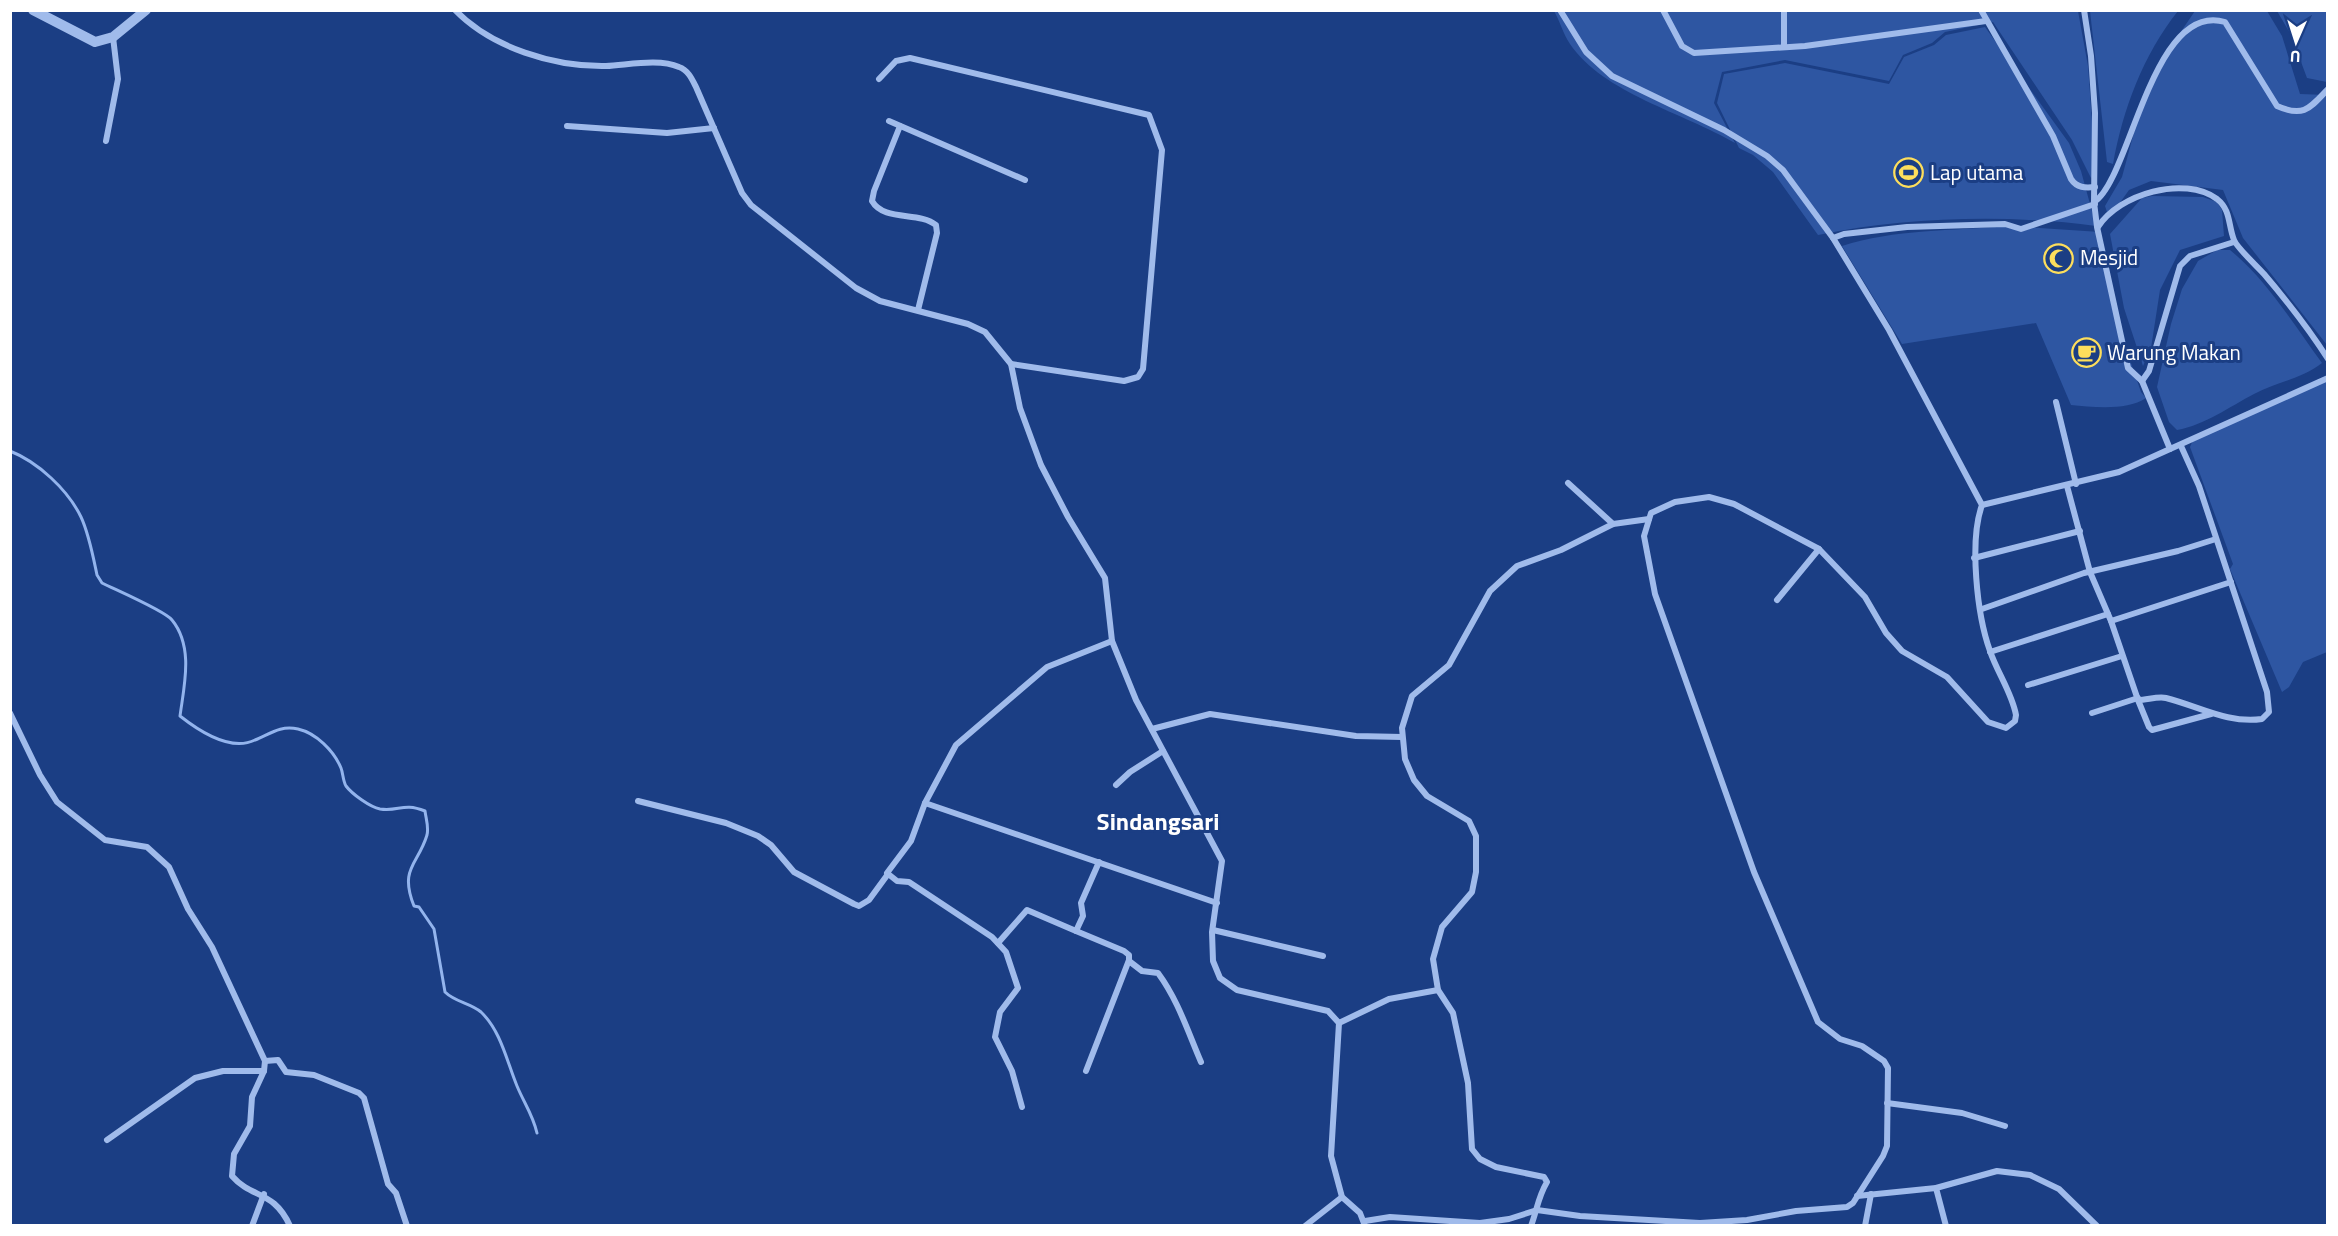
<svg xmlns="http://www.w3.org/2000/svg" width="2338" height="1236" viewBox="0 0 2338 1236" font-family="'Titillium Web',sans-serif">
  <rect width="100%" height="100%" fill="#1b3e84"/>
  <g fill="#2e56a2">
    <path d="M1554 11H2078L2088 66 2096 176 2091 178 2072 140 1993 22 1945 32 1932 43 1903 55 1889 81 1785 60 1722 72 1714 103 1735 143C1684 113 1603 93 1570 44 1563 34 1560 21 1554 11Z"/>
    <path d="M2090 11H2178C2143 55 2123 109 2113 164L2107 162Z"/>
    <path d="M2195 11H2267L2282 36 2300 94 2327 95V345L2243 238 2223 190 2151 181 2129 190 2109 218 2105 206 2122 177 2136 125 2156 68Z"/>
    <path d="M2277 11H2327V82L2307 78 2291 35Z"/>
    <path d="M1985 27 2069 143 2081 171 2096 226C2008 214 1905 217 1818 235L1773 172 1753 155 1739 148 1717 103 1724 74 1785 63 1889 84 1904 57 1934 45 1946 35Z"/>
    <path d="M2152 196 2203 197 2217 202 2222 210 2224 236 2180 250 2160 290 2151 348 2143 366 2124 308 2110 234 2142 198Z"/>
    <path d="M2008 226 2100 232 2112 308 2141 392 2146 398C2127 411 2093 407 2071 405L2036 323 1902 344 1842 246C1894 229 1953 231 2008 226Z"/>
    <path d="M2217 250H2230C2267 280 2294 325 2322 363 2302 379 2276 382 2254 394 2229 407 2205 425 2177 430L2169 422 2157 387 2171 324 2182 289 2198 261Z"/>
    <path d="M2327 380V652L2303 662 2289 687 2282 692 2230 569 2233 564 2190 447 2193 440Z"/>
  </g>
  <g fill="none" stroke-linecap="round" stroke-linejoin="round">
    <path stroke="#93b4ed" stroke-width="3" d="M10 451C38 462 68 490 81 517 89 534 93 556 97 575L102 583C116 590 165 611 172 620 194 647 184 686 180 716 199 731 230 752 255 740 270 734 280 725 298 729 316 733 334 751 341 768 343 773 343 781 346 786 352 794 370 807 380 809 399 812 403 802 425 811 426 819 429 827 427 835 418 865 399 868 414 906L419 907 434 929 445 992C455 1002 470 1003 481 1012 501 1031 507 1062 517 1086 524 1103 533 1115 537 1133"/>
    <g stroke="#a0bbeb" stroke-width="6">
      <path d="M455 10C492 48 554 67 606 66 628 65 659 58 679 67 688 70 692 79 696 87L742 193 751 205 856 288 880 301 968 324 985 332 1011 364 1020 408 1041 465 1068 517 1105 578 1112 641 1136 700 1222 861 1212 932 1213 961 1220 978 1237 990 1328 1011 1339 1023 1331 1156 1342 1197 1360 1213 1365 1226"/>
      <path d="M1663 10 1682 46 1694 53 1805 46 1986 21"/>
      <path d="M1981 10 2053 136 2071 179C2077 188 2085 188 2095 187"/>
      <path d="M2084 10 2091 56 2095 113 2094 202 2097 227 2128 368 2142 381"/>
      <path d="M1784 46V10"/>
      <path d="M879 79 896 61 910 58 1149 115 1162 150 1143 369 1138 377 1124 381 1011 364"/>
      <path d="M889 121 1025 180"/>
      <path d="M567 126 667 133 714 128"/>
      <path d="M900 126 874 191 872 201C884 222 919 211 936 225L937 233 918 310"/>
      <path d="M106 141 118 79 113 37"/>
      <path d="M2094 202C2130 181 2152 0 2225 22L2277 106C2304 118 2310 108 2328 89"/>
      <path d="M2098 227C2119 194 2184 175 2217 199 2231 210 2228 225 2234 240 2237 248 2257 266 2264 274 2287 301 2309 329 2328 359"/>
      <path d="M1833 238 1844 234 1907 227 2005 224 2021 229 2095 204"/>
      <path d="M2142 381 2170 449 2328 378"/>
      <path d="M2142 381 2149 371 2180 266 2190 256 2234 242"/>
      <path d="M2056 402 2076 484"/>
      <path d="M1568 483 1613 524"/>
      <path d="M2067 486 2090 572 2111 621 2138 700C2147 700 2158 696 2166 698 2198 706 2228 724 2262 719L2269 712 2267 692 2199 486 2181 446"/>
      <path d="M1982 505 2119 472 2170 449"/>
      <path d="M1974 558 2080 531"/>
      <path d="M1777 600 1819 549"/>
      <path d="M1982 609 2084 573 2178 551 2216 539"/>
      <path d="M2111 621 2231 582"/>
      <path d="M1112 641 1047 667 956 745 925 803 1217 903"/>
      <path d="M1990 652 2108 614"/>
      <path d="M2028 685 2122 656"/>
      <path d="M2138 700 2149 727 2152 730 2211 714"/>
      <path d="M10 713 40 775 57 802 105 840 147 847 169 867 188 909 212 947 265 1061 264 1071 252 1097 250 1126 234 1154 232 1176C252 1199 274 1190 290 1226"/>
      <path d="M2092 713 2138 698"/>
      <path d="M1152 729 1210 714 1356 736 1402 737"/>
      <path d="M1116 785 1130 772 1163 751"/>
      <path d="M638 801 726 823 758 836 771 845 794 872 854 904 859 906 869 900 888 874"/>
      <path d="M925 803 911 841 887 873 897 881 909 882 992 937 1006 952 1018 988 1000 1012 995 1037 1012 1071 1022 1107"/>
      <path d="M1213 930 1323 956"/>
      <path d="M998 943 1027 910 1076 931"/>
      <path d="M1129 961 1142 971 1158 973C1178 1000 1188 1032 1201 1062"/>
      <path d="M1339 1023 1389 999 1438 990"/>
      <path d="M265 1061 278 1060 286 1072 314 1075 359 1093 364 1098 388 1184 396 1193 407 1226"/>
      <path d="M1086 1071 1129 960V955L1124 951 1076 931 1083 916 1081 903 1099 862"/>
      <path d="M1887 1103 1962 1113 2005 1126"/>
      <path d="M107 1140 195 1078 223 1071H264"/>
      <path d="M1936 1188 1946 1226"/>
      <path d="M1857 1196 1936 1188 1997 1171 2030 1175 2059 1189 2097 1226"/>
      <path d="M1365 1221 1390 1217 1480 1223 1509 1219 1537 1210 1580 1216 1700 1223 1747 1220 1796 1211 1847 1207 1853 1203 1883 1156 1887 1146 1888 1068 1884 1061 1862 1046 1840 1039 1818 1022 1754 872 1655 594 1644 536 1651 513 1675 502 1709 497 1734 504 1819 549 1865 597 1886 633 1902 651 1947 677 1988 722 2006 728 2015 721 2016 715C2012 693 1997 672 1990 651 1977 615 1969 541 1982 505L1889 330 1833 238 1783 170 1767 156 1724 130 1612 76 1586 52 1560 10"/>
      <path d="M252 1226 264 1194"/>
      <path d="M1305 1226 1342 1197"/>
      <path d="M1531 1226C1537 1210 1538 1197 1547 1182L1544 1177 1496 1167 1480 1159 1472 1149 1468 1083 1453 1013 1438 990 1433 959 1442 927 1472 892 1476 872V836L1469 821 1427 796 1414 780 1405 759 1402 728 1412 696 1449 665 1490 591 1517 566 1561 550 1613 524 1649 519"/>
      <path d="M1865 1226 1871 1194"/>
    </g>
    <path stroke="#a0bbeb" stroke-width="10" d="M33 10 95 42 113 37 146 10"/>
  </g>
  <defs>
    <symbol id="stadium-ring" viewBox="-11 -11 22 22"><circle r="9.5" fill="#1b3e84" stroke="#fdde5c" stroke-width="1.5"/><path d="M0-5a6.5 5 0 1 0 0 10a6.5 5 0 1 0 0-10ZM-3.5-1.8h7v3.6h-7Z" fill="#fdde5c"/></symbol>
    <symbol id="mosque-ring" viewBox="-11 -11 22 22"><circle r="9.5" fill="#1b3e84" stroke="#fdde5c" stroke-width="1.5"/><path d="M3.5-4.9A6 6 0 1 0 3.5 4.9A5 5 0 1 1 3.5-4.9Z" fill="#fdde5c"/></symbol>
    <symbol id="cafe-ring" viewBox="-11 -11 22 22"><circle r="9.5" fill="#1b3e84" stroke="#fdde5c" stroke-width="1.5"/><path d="M-5.5-4.5H6V0H3Q3 3.5 0 3.5H-2.5Q-5.5 3.5-5.5 0ZM3-3.2v2h1.7v-2ZM-6 4.5H4V6H-6Z" fill="#fdde5c"/></symbol>
  </defs>
  <g fill-rule="evenodd">
    <use href="#stadium-ring" x="1892" y="156" width="33" height="33"/>
    <use href="#mosque-ring" x="2042" y="242" width="33" height="33"/>
    <use href="#cafe-ring" x="2070" y="336" width="33" height="33"/>
  </g>
  <g text-anchor="middle" stroke-width="6" stroke-linejoin="round" paint-order="stroke">
    <g font-size="21" fill="#fff" stroke="#1b3e84" text-anchor="start">
      <text x="1930" y="180">Lap utama</text>
      <text x="2080" y="265">Mesjid</text>
      <text x="2107" y="360">Warung Makan</text>
    </g>
    <g font-size="24" font-weight="bold" fill="#fff" stroke="#1b3e84">
      <text x="1158" y="830">Sindangsari</text>
    </g>
  </g>
  <rect width="2338" height="1236" fill="none" stroke="#ffffff" stroke-width="24"/>
  <g transform="translate(2296 42) rotate(183)" stroke="#1b3e84" stroke-width="4.5" paint-order="stroke">
  <path d="M0-4.5L10 22L0 15L-10 22Z" fill="#ffffff"/>
  <text y="-9" font-size="16" font-weight="bold" text-anchor="middle" fill="#ffffff">U</text>
  </g>
</svg>
